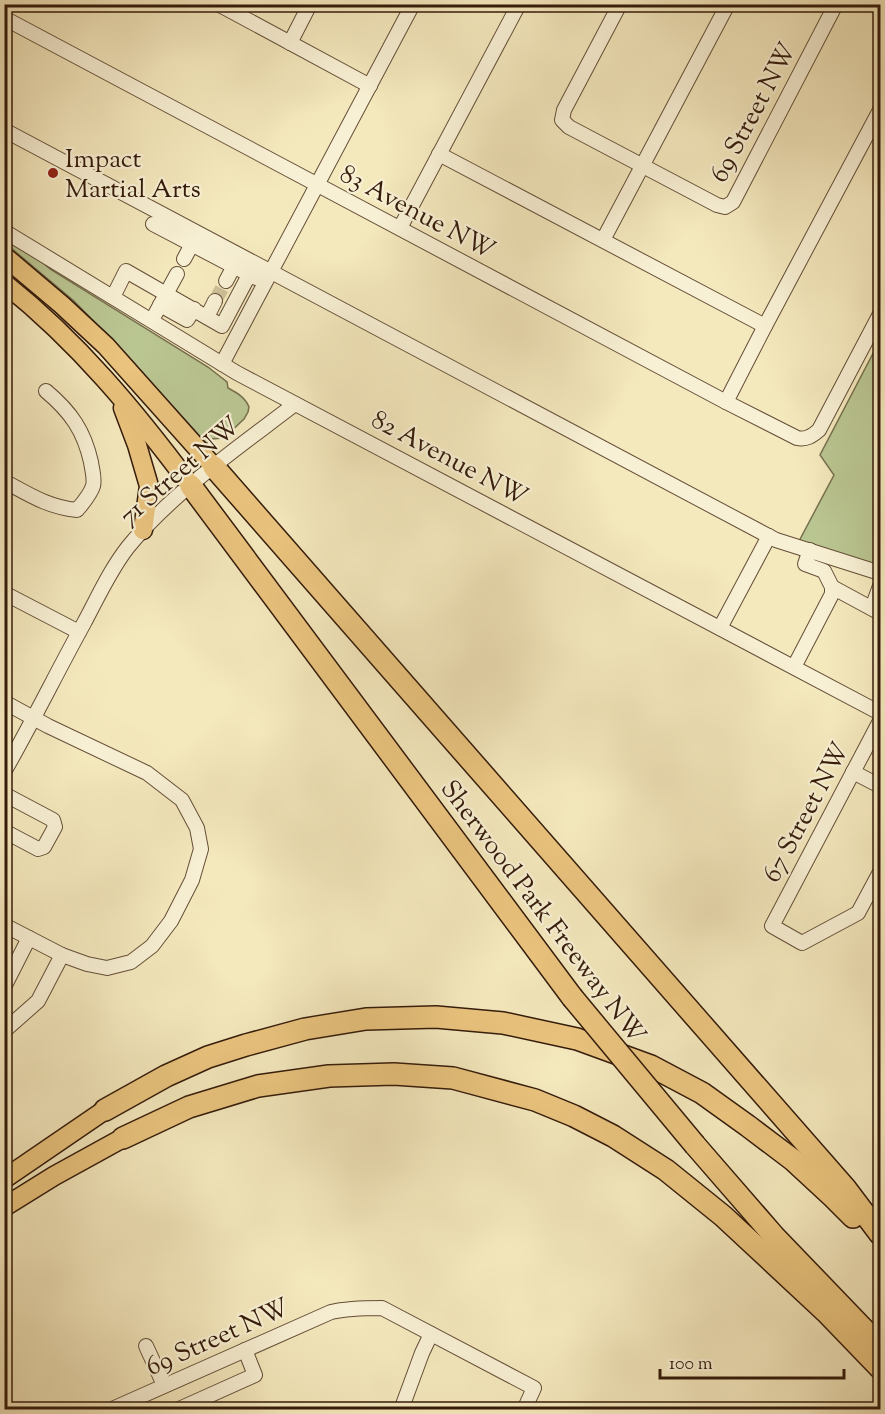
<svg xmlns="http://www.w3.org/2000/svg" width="885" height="1414" viewBox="0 0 885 1414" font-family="'Sorts Mill Goudy',serif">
  <rect width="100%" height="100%" fill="#f4e8bd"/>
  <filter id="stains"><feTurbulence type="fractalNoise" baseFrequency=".00333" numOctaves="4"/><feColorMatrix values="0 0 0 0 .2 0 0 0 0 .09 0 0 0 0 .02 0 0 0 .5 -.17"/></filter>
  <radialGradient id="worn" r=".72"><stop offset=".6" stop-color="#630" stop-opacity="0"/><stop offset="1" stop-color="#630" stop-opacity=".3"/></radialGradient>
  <g fill="#bac692" stroke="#77704e" stroke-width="1.5">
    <path d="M4 239 35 256 50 269 208 367 227 382 228 388C237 393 245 397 249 407L248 412 244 419 224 438 211 439 207 443 204 441 122 350 74 301 5 243Z"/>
    <path d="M880 340V570L798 543 834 475 820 455Z"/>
  </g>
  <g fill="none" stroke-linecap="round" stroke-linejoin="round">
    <path stroke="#cebf99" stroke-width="14" stroke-dasharray="14 7" stroke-linecap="butt" d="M215 301 226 281"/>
    <defs>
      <g id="minor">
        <path d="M218 4 370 86"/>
        <path d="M620 4 564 110 562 120 569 127 717 205 725 207 733 202 836 4"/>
        <path d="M4 18 726 402 797 438C806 440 812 436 819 430L880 314"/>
        <path d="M290 43 310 4"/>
        <path d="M4 130 776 540 880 573"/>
        <path d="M439 154 765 326"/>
        <path d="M153 224 256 278"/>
        <path d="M400 228 519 4"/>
        <path d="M4 231 237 373 880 713"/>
        <path d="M603 240 728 4"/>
        <path d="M184 259 192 244"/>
        <path d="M226 281 234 266"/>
        <path d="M113 297 126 271 222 326 249 275"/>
        <path d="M160 305 187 320 194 309"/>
        <path d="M207 317 215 301"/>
        <path d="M152 320 177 274"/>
        <path d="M222 364 413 4"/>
        <path d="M726 402 765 326 880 110"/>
        <path d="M4 481C30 495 48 507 77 510 83 503 90 495 93 486 95 478 92 470 91 462 84 431 71 412 46 391"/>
        <path d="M832 587 880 613"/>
        <path d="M4 593 79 632"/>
        <path d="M872 608 880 586"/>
        <path d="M720 628 769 536"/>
        <path d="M794 667 832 594V587L824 571 805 564 810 550"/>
        <path d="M4 702 48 726 147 773 182 800 197 828 201 849 192 880 171 921 152 946 131 962 107 968 87 964 62 955 4 925"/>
        <path d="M880 721 772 926 802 943 858 913 880 872"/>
        <path d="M4 772C32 723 57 672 84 623 98 597 110 570 128 547 172 493 239 447 295 404"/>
        <path d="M853 772 880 786"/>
        <path d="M4 794 53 820 55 827 44 847 38 849 4 831"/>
        <path d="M4 987 29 938"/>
        <path d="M4 1031 38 1001 62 955"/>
        <path d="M146 1346 164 1385"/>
        <path d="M110 1410 331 1312C348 1308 365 1308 382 1308L534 1388 524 1410"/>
        <path d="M177 1410 255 1375 245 1350"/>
        <path d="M401 1410 422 1353 431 1334"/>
      </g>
      <g id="major">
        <path d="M4 256 62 305 106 346 214 467"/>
        <path d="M4 283C78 342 135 411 191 486"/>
        <path d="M123 408 137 445 149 486 143 530"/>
        <path d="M4 1179 105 1110"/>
        <path d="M4 1207 54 1176 123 1138"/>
      </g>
      <g id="highway">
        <path d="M214 467 846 1189 880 1234"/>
        <path d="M191 486 572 997"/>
        <path d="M105 1110 166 1076 208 1057 246 1045 305 1029 366 1019 436 1017 503 1023 577 1039 651 1066 702 1093 748 1126 793 1160 833 1197 853 1217"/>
        <path d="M123 1138 189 1107 258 1086 329 1076 394 1074 453 1078 535 1100 574 1116 613 1136 666 1170 723 1216 826 1312 880 1368"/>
        <path d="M695 1145 774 1236 875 1341"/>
      </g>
    </defs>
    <use href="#minor" stroke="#644e37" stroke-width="16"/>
    <use href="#major" stroke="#341b0a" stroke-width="21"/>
    <use href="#highway" stroke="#341b0a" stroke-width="24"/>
    <use href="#minor" stroke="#f8f0d4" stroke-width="14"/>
    <use href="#major" stroke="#eac47e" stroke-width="18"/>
    <use href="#highway" stroke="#eac47e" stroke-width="21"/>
    <defs>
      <path id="highway-bridge" d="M572 997 695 1145"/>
    </defs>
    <use href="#highway-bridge" stroke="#341b0a" stroke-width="24" stroke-linecap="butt"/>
    <use href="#highway-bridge" stroke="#eac47e" stroke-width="21"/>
  </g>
  <circle fill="#8f2418" stroke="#f8f0d4" stroke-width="2" cx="53" cy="173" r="6"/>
  <g text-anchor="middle" stroke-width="4.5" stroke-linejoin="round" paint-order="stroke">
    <g font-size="26" fill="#341b0a" stroke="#f8f0d4">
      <text transform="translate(752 112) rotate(-62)" y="9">69 Street NW</text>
      <text transform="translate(418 211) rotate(28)" y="9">83 Avenue NW</text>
      <text transform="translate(450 457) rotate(28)" y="9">82 Avenue NW</text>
      <text transform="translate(179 470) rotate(-41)" y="9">71 Street NW</text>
      <text transform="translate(805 812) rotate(-62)" y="9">67 Street NW</text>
      <text transform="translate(544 911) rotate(53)" y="9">Sherwood Park Freeway NW</text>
      <text transform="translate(217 1336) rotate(-24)" y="9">69 Street NW</text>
    </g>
    <g font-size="26" fill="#341b0a" stroke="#f8f0d4" text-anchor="start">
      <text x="65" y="167">Impact<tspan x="65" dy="30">Martial Arts</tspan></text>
    </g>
  </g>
  <rect width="885" height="1414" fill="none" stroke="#f4e8bd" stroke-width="24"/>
  <rect x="6" y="6" width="873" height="1402" fill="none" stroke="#341b0a" stroke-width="3"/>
  <rect x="12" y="12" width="861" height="1390" fill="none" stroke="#341b0a" stroke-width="1.5"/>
  <path d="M660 1369v9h184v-9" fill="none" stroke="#341b0a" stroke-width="3"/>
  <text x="669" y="1369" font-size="18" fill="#341b0a" stroke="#f8f0d4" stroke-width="4.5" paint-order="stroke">100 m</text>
  <rect width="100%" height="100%" filter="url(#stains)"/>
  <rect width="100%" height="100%" fill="url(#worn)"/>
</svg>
